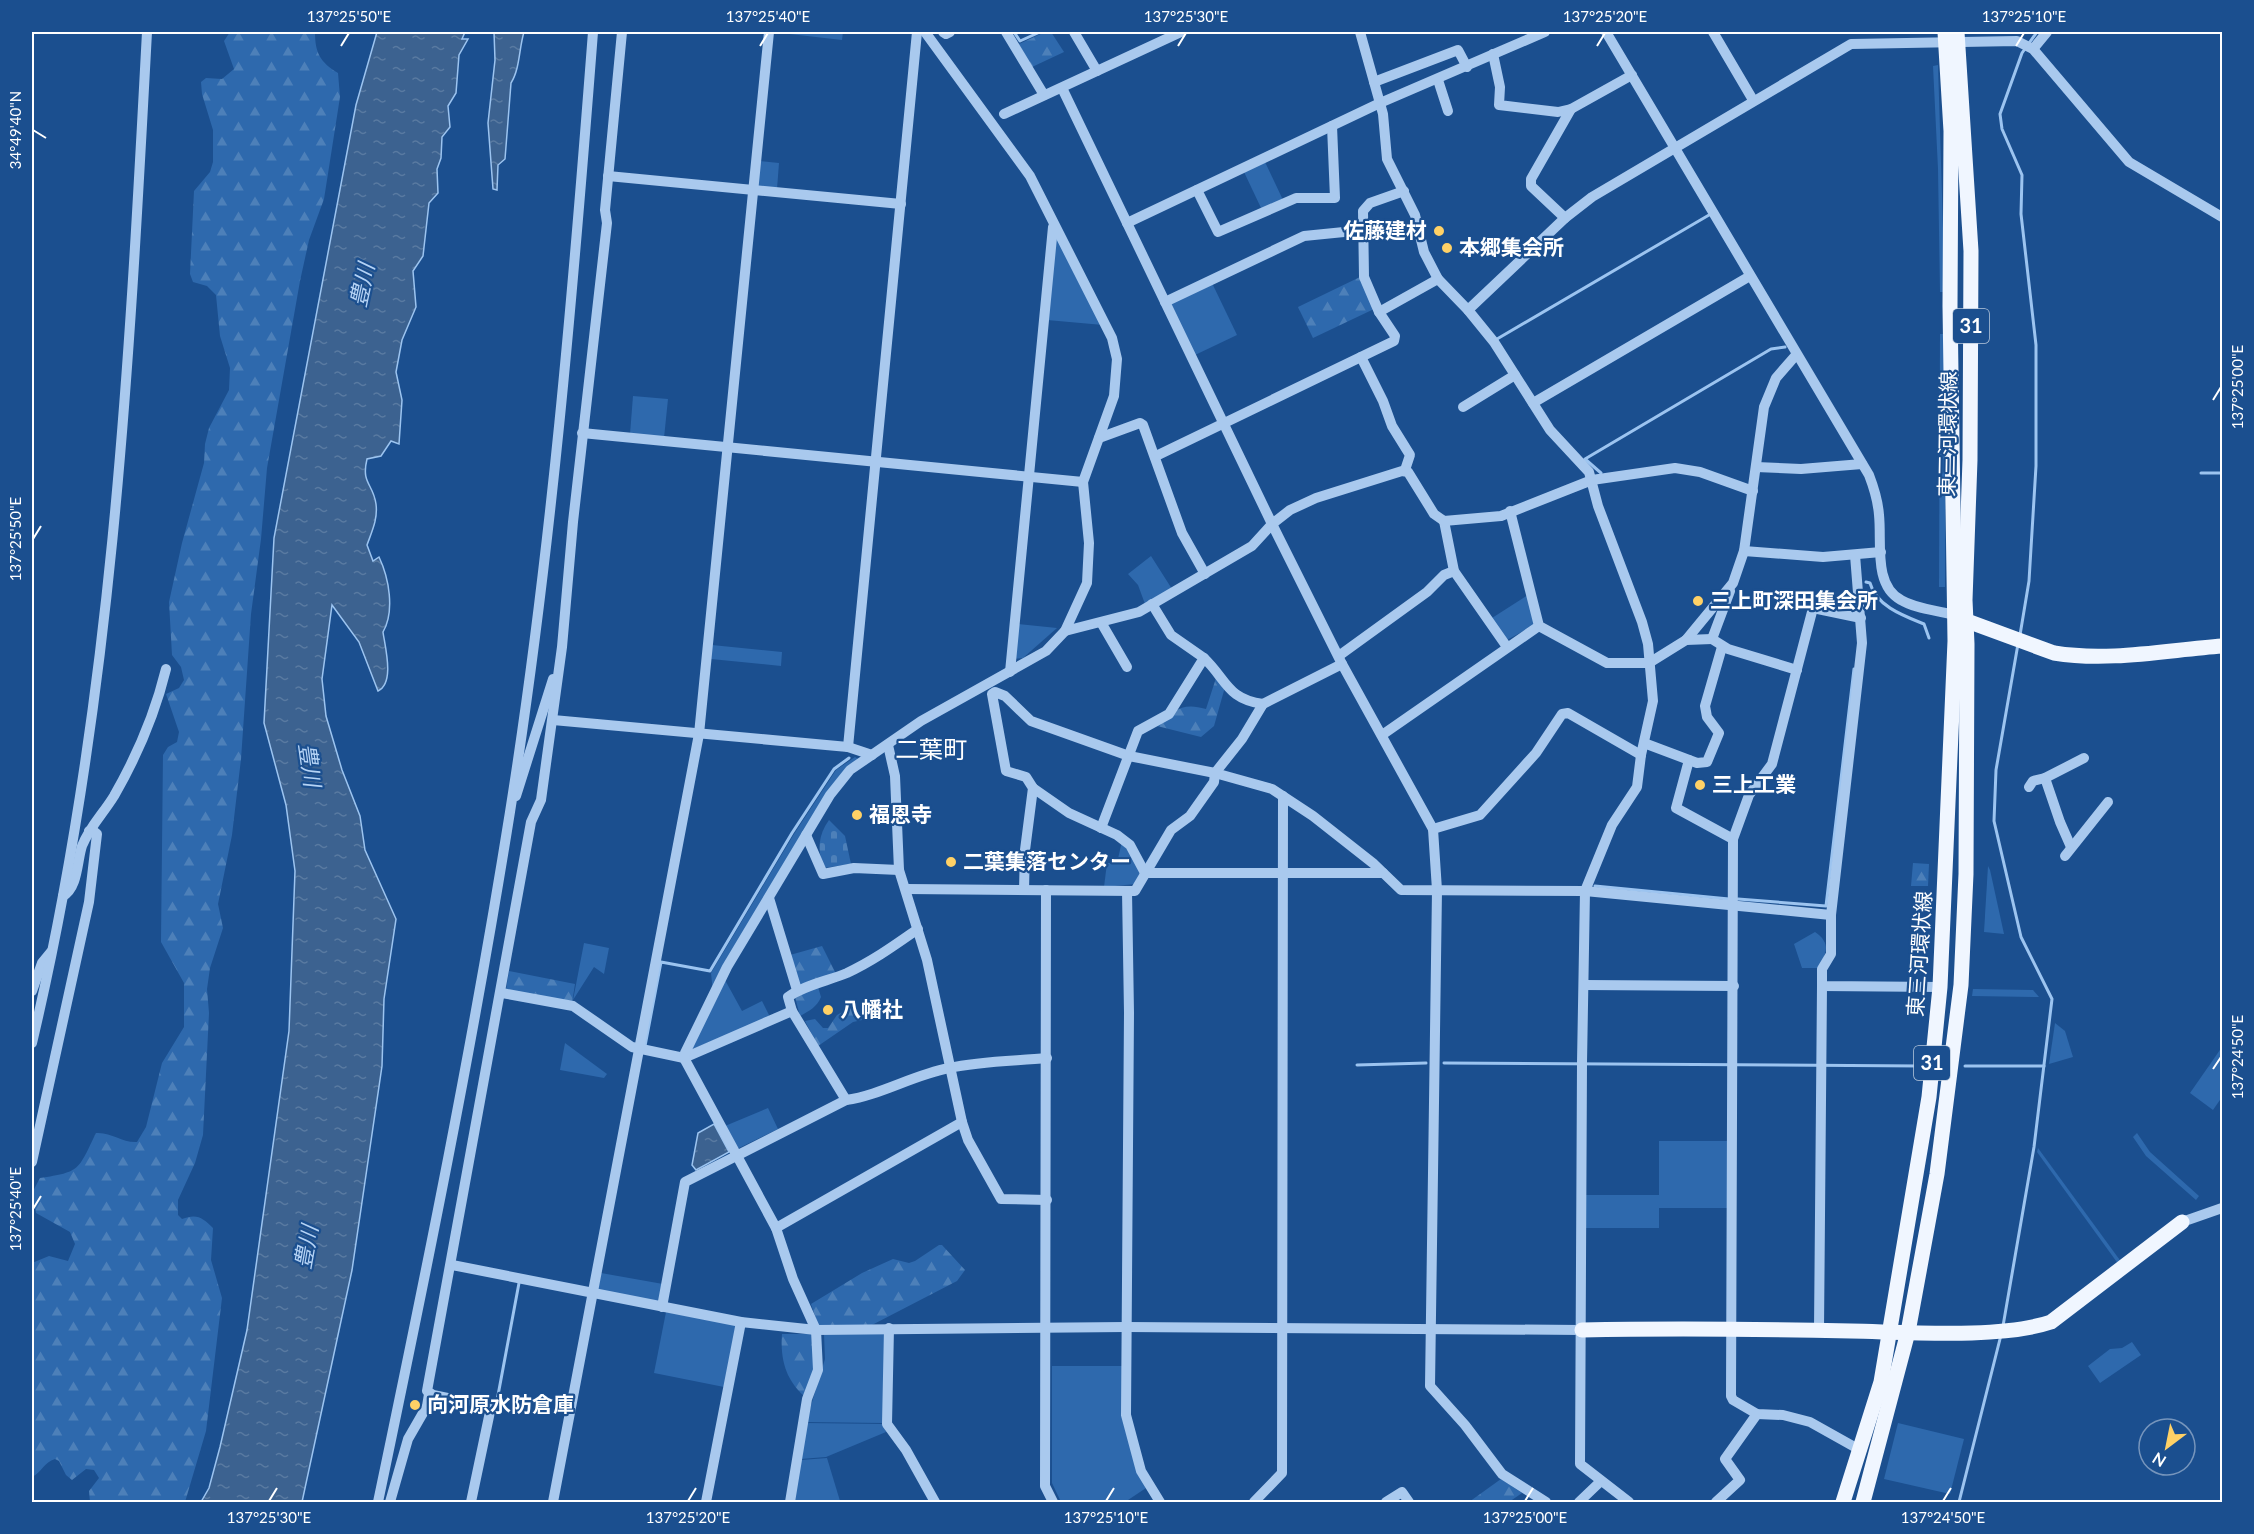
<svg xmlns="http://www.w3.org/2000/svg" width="2254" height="1534" viewBox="0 0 2254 1534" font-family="Lato,'Noto Sans JP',sans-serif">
  <defs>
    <pattern id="forest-firs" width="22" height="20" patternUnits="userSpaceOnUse" patternTransform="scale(1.5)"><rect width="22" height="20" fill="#2e69ad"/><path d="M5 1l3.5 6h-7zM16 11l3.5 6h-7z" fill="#4d80b9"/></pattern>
    <pattern id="cemetery-stones" width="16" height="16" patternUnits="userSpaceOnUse" patternTransform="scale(1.5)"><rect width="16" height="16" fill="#2e69ad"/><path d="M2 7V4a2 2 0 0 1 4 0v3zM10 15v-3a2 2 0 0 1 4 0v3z" fill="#4d80b9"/></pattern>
    <pattern id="water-ripples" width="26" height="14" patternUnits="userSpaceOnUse" patternTransform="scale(1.5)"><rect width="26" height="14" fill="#3c6290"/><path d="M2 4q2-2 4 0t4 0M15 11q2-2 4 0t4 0" fill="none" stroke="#597aa1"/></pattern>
  </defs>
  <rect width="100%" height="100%" fill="#1b4f8f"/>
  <g fill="#2e69ad">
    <path d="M772 32H843L842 40Z"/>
    <path d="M1938 65 1945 292H1940L1938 169 1933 66Z"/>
    <path d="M759 161 779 163 777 189 757 187Z"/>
    <path d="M1265 162 1283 200 1262 210 1244 172Z"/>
    <path d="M1056 235 1103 325 1047 320Z"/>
    <path d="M1212 283 1237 335 1195 355 1170 303Z"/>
    <path d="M1940 334H1946L1945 587H1939Z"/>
    <path d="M633 396 668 399 664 438 630 434Z"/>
    <path d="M1151 556 1172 589 1145 604 1138 585 1128 574Z"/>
    <path d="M1528 595 1534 625 1507 640 1492 618Z"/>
    <path d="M1018 624 1057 628 1023 658 1014 659Z"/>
    <path d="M712 645 782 652 781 666 711 659Z"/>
    <path d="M855 757 858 759 847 769 713 993 711 973 794 834 836 770Z"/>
    <path d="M1122 841 1141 872 1136 884 1104 887 1107 863H1117Z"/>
    <path d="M1988 866 1990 870 2004 934 1984 932Z"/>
    <path d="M1815 932C1831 943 1827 953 1818 968H1802L1794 944Z"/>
    <path d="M584 943 609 948 604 974 594 967 573 1000Z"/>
    <path d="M725 980 742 1011 762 1001 770 1017 690 1050Z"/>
    <path d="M1973 989 2033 990 2039 997 1972 996Z"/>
    <path d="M2055 1023 2065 1031 2073 1057 2049 1064Z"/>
    <path d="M565 1043 607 1074 604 1078 560 1070Z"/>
    <path d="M2222 1047V1097L2213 1110 2190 1093Z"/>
    <path d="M768 1108 778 1129 737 1149 725 1126Z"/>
    <path d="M2137 1133 2150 1152 2199 1196 2196 1200 2146 1156 2133 1137Z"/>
    <path d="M1659 1141H1730V1208H1659V1228H1586L1585 1195H1659Z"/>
    <path d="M2038 1148 2122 1263 2119 1265 2037 1152Z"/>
    <path d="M601 1273 663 1284 660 1302 598 1290Z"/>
    <path d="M666 1312 736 1325 724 1387 654 1373Z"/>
    <path d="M824 1334H885L883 1423 806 1422 825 1359Z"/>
    <path d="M2132 1342 2141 1355 2100 1383 2088 1366 2110 1349 2122 1348Z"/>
    <path d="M1052 1366H1122V1418L1146 1488 1125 1502H1061L1052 1483Z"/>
    <path d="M806 1423 883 1424 886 1432 826 1457 801 1459Z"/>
    <path d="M1898 1423 1964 1439 1950 1494 1884 1479Z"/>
    <path d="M827 1458 840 1501 794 1502 801 1460Z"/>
  </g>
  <g fill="url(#forest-firs)">
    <path d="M230 32H315C315 53 320 62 338 73L340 97 324 199 309 240 300 281 267 468 261 539 251 614 241 759 232 835 218 904 223 928 210 968 207 989 209 1013 203 1135 195 1163 178 1200V1215L182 1219C197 1213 203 1218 213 1228L211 1260 222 1298 206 1431 185 1502H90L89 1491 99 1478 94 1470 86 1469 72 1480 66 1475 59 1461 55 1459C44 1462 42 1472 32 1477V1263L49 1256 68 1261 75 1244 70 1232 36 1213 32 1193 40 1178C81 1172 78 1170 96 1133 112 1132 122 1143 137 1142L146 1127 162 1063 184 1027V983L161 942 163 755 168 747 177 742 179 732 166 694 179 688 184 680 181 667 172 655 169 602 182 543 204 463 205 444 209 428 229 390 230 368 220 336 216 295 207 286 193 282 190 274 194 191 210 172 213 162V130L202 94 201 82 206 78 222 79 234 69 224 41Z"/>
    <path d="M1045 32H1051L1064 52 1032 67 1019 44Z"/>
    <path d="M1360 277 1374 309 1313 338 1298 307Z"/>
    <path d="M1217 675 1225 687 1214 726 1201 737 1157 726C1175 710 1182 702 1206 709Z"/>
    <path d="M1913 863 1929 864 1928 886H1911Z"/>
    <path d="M822 946 836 974 799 986 790 955Z"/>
    <path d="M509 971 575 984 572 1003 506 990Z"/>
    <path d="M818 987 821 997C817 1007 809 1011 800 1016L795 997Z"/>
    <path d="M856 1004 862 1020 853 1022 818 1046 805 1021 815 1019 823 1028H828L837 1015Z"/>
    <path d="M939 1245H942L965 1270 957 1281 870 1326 822 1327 818 1325 811 1304 862 1273 893 1259 909 1263 915 1261Z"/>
    <path d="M782 1334H814L815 1370 804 1396C786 1380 780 1359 782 1334Z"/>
    <path d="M1501 1479 1522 1493 1509 1502H1469Z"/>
  </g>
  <path fill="url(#cemetery-stones)" d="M829 820 845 836 851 864 824 868C817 851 818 835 829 820Z"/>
  <g fill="url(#water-ripples)" stroke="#9cc4f0" stroke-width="1.5">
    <path d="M377 32H465L462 39H468L459 55 456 93 448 106 450 127 442 137 441 158 437 169 438 193 429 203 423 256 413 271 416 307 402 340 396 372 402 400 399 444 391 441 381 456 367 459C361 484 373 483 376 504 378 519 372 531 367 545L373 561 379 557C389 578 395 611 383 632 385 647 395 683 378 691L359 642 332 605 322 679 326 716 342 770 360 816 365 850 396 919 384 999 382 1066 352 1270 302 1502H201L209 1488 220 1447 247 1330 289 1031 295 871 286 805 264 723 274 538 356 105Z"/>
    <path d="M494 32H524C519 48 520 69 511 83L505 159 498 165 497 190 493 189 488 123 495 60Z"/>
    <path d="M714 1124 729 1152 696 1170 692 1165 698 1133Z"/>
  </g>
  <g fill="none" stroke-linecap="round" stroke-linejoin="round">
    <g stroke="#9cc4f0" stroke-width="3">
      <path d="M1014 32 1020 41 1040 32"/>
      <path d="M1497 339 1709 215"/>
      <path d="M1601 473 1585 459 1771 349 1785 347"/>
      <path d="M2201 473H2222"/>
      <path d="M1866 582 1870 583C1876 606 1904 616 1924 624L1929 638"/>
      <path d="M2020 635 2029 581 2036 466V345L2021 214 2022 175 2002 129 2000 114 2022 53 2037 32"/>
      <path d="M1595 886 1729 899"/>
      <path d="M1738 899 1826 906 1854 669"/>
      <path d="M645 1046 661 962 710 971 792 833 834 769 849 758"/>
      <path d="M1444 1063 1921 1066"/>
      <path d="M1357 1065 1426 1063"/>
      <path d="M1965 1066H2044"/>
      <path d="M2003 1326 2034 1147 2052 999 2021 937 1994 821 1996 770 2018 644"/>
      <path d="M496 1406 519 1283"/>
      <path d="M1959 1502 2001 1335"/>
    </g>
    <g stroke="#a9c9ee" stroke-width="10">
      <path d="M943 32 946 34 950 32"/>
      <path d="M1006 32 1044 95"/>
      <path d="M1074 32 1097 71"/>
      <path d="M1360 32 1383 114 1387 159 1415 215 1424 252 1438 279 1468 310 1494 342 1550 430 1589 472 1598 506 1642 622 1648 644 1653 701 1641 755 1637 787 1612 825 1585 891 1582 1063 1580 1464 1629 1502"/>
      <path d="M1606 32 1869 475C1874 488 1878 501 1879 515 1882 542 1873 585 1901 600 1916 609 1937 610 1954 615"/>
      <path d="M1713 32 1753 100"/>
      <path d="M2033 49 2047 32"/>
      <path d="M1493 54 1500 87 1499 105 1558 112 1571 109"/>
      <path d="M1438 80 1448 111"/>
      <path d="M1374 82 1458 50 1467 67"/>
      <path d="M1062 88 1272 524 1342 664 1433 829 1437 890 1430 1386 1465 1425 1502 1474 1546 1502"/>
      <path d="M1004 114 1181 32"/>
      <path d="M608 176 901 204"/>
      <path d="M1197 190 1218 232 1296 198H1335L1332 126"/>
      <path d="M1565 218 1531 186V179L1571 109 1632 75"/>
      <path d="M1127 223 1380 103 1545 32"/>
      <path d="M1165 302 1304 236 1364 230"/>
      <path d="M1468 310 1565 218 1592 197 1851 44 2017 41 2033 49 2129 162 2222 217"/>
      <path d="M1379 312 1438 279"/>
      <path d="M1361 357 1383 401 1392 426 1410 455 1405 470"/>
      <path d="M1533 403 1750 276"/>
      <path d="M1463 407 1515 375"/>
      <path d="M582 433 1083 482"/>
      <path d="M1099 438 1140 423 1143 425 1182 533 1205 574"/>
      <path d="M1156 456 1394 341 1395 336 1379 312 1364 277 1363 211 1370 203 1404 191"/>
      <path d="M1756 467 1801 469 1862 464"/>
      <path d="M1510 511 1539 626 1607 663H1649L1686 640 1712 639"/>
      <path d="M1444 521 1454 571 1507 647"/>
      <path d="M1744 551 1823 557 1881 552"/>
      <path d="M1855 555 1862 643 1831 915V954L1822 969V986L1940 987"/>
      <path d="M1730 591 1712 639 1728 649 1797 670"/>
      <path d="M1102 624 1127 667"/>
      <path d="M1065 631 1139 612 1252 546 1272 524 1290 510 1316 498 1402 471 1408 472 1434 514 1444 521 1501 516 1592 480 1675 468 1700 472 1753 491"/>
      <path d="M1686 640 1733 583 1744 551 1764 407 1776 378 1796 355"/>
      <path d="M1340 655 1427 592 1444 575 1454 571"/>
      <path d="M1204 658C1227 680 1227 699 1263 704"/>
      <path d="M1010 672 1053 227"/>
      <path d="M553 720 848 747 872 755"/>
      <path d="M1382 735 1539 626"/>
      <path d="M1644 743 1697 763 1707 762 1719 733 1707 717 1705 706 1722 647"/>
      <path d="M888 745 895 776 899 870 927 960 962 1122 968 1140 1001 1199 1047 1200"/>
      <path d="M848 747 917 32"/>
      <path d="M1689 760 1676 808 1733 839"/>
      <path d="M2045 778 2060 822 2071 847"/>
      <path d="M2029 787 2033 781 2045 778 2084 758"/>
      <path d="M1033 788 1069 813 1117 835 1130 845 1145 873"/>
      <path d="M516 796 553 679"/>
      <path d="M1101 828 1138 731 1169 714 1204 658 1171 635 1152 604"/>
      <path d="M1433 829 1480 815 1536 753 1562 714 1568 713 1641 755"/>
      <path d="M806 835 823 874 854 868 899 870"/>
      <path d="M2065 856 2108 802"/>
      <path d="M1145 873H1383"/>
      <path d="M906 889 1135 891 1171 830 1190 816 1214 782 1215 773 1242 739 1263 704 1342 664"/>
      <path d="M1024 890 1025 850 1033 788 1026 777 1006 771 992 694 995 692 1005 696 1031 721 1129 756 1215 773 1272 789 1313 816 1374 864 1401 890 1585 891 1831 915"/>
      <path d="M1046 890 1045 1486 1053 1502"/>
      <path d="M1127 891 1129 1013 1126 1415 1141 1471 1160 1502"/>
      <path d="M63 896C78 888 77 861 82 846 90 826 103 814 114 796 137 756 155 714 166 669"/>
      <path d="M769 898 797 990"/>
      <path d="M1584 985 1734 986"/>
      <path d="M32 991 42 963 51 952"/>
      <path d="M502 993 573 1006 632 1047 684 1058 792 1011 846 1100"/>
      <path d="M792 1011 788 997C804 985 828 981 847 973 873 961 895 945 918 929"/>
      <path d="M32 1043C111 710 129 371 147 32"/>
      <path d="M32 1162 89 902 97 834 92 830 89 831"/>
      <path d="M2182 1222 2222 1208"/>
      <path d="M776 1228 962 1122"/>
      <path d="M452 1265 741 1322 816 1330 1126 1327 1582 1330"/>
      <path d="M662 1307 685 1182 846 1100C881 1095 913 1075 949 1068 980 1061 1014 1061 1047 1058"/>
      <path d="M889 1328 887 1424 906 1450 935 1502"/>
      <path d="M1819 1330 1822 986"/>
      <path d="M1860 1450 1810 1422 1783 1415 1757 1414 1733 1400 1731 1396 1733 839 1749 795 1772 764 1813 608 1861 618"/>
      <path d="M378 1502C426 1273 473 1044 510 812 551 554 573 292 593 32"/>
      <path d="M390 1502 408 1439 427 1406 429 1394"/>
      <path d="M471 1502 491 1407 433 1395 427 1391 531 822 541 800 562 647 573 522 607 223 605 210 622 32"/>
      <path d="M553 1502 699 734 769 32"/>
      <path d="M706 1502 741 1322"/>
      <path d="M790 1502 807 1399 818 1370 816 1330 793 1279 776 1228 684 1058 685 1053 727 967 830 795 850 770 921 721 1046 651 1065 631 1087 583 1089 543 1083 482 1114 396 1117 359 1112 338 1030 176 925 32"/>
      <path d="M1254 1502 1282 1473 1283 796"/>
      <path d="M1386 1502 1402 1492 1409 1502"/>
      <path d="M1579 1502 1601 1481"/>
      <path d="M1716 1502 1740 1480 1725 1459 1757 1414"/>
    </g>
    <g stroke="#f0f6ff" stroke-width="15">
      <path d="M1959 618 2054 653C2109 662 2167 650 2222 646"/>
      <path d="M1582 1330C1672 1328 1761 1329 1851 1331 1906 1332 2001 1339 2051 1322L2182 1222"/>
      <path d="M1843 1502 1881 1382 1929 1097 1940 987 1955 641 1950 306 1951 131 1945 32"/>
      <path d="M1863 1502 1908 1332 1937 1174 1961 985 1966 874 1967 644 1965 600 1970 460 1971 251 1957 32"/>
    </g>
  </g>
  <path fill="none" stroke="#fff" stroke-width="2" d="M341 46 349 33M760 46 768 33M1178 46 1186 33M1597 46 1605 33M2016 46 2024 33M33 130 46 138M2213 400 2221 387M33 539 41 526M2213 1069 2221 1057M33 1209 41 1196M269 1501 277 1488M688 1501 696 1488M1106 1501 1114 1488M1525 1501 1533 1488M1943 1501 1951 1488"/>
  <g fill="#ffd166" stroke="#1b4f8f" stroke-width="2">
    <circle cx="1439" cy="231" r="6"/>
    <circle cx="1447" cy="248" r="6"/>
    <circle cx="1698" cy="601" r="6"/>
    <circle cx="1700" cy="785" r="6"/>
    <circle cx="857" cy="815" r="6"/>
    <circle cx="951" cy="862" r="6"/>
    <circle cx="828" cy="1010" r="6"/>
    <circle cx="415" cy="1405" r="6"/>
  </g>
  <g text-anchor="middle" stroke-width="4.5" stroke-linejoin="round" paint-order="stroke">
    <g fill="#1b4f8f" stroke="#bbcadd" stroke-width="1.5">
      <rect x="1953" y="309" width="36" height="34" rx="4.5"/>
      <rect x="1914" y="1046" width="36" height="34" rx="4.5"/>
    </g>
    <g font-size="20" font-weight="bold" fill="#fff">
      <text x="1971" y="333">31</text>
      <text x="1932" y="1070">31</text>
    </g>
    <g font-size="21" font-weight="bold" fill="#fff" stroke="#1b4f8f" text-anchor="start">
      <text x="1427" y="238" text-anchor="end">佐藤建材</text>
      <text x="1459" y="255">本郷集会所</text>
      <text x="1710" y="608">三上町深田集会所</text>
      <text x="1712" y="792">三上工業</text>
      <text x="869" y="822">福恩寺</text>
      <text x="963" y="869">二葉集落センター</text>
      <text x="840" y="1017">八幡社</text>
      <text x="427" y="1412">向河原水防倉庫</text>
    </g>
    <g font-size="21" fill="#fff" stroke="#1b4f8f">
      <text transform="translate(1948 434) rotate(-89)" y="7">東三河環状線</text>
      <text transform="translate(1920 954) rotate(-86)" y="7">東三河環状線</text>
    </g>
    <g font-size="22" font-style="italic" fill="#b5d3f5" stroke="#1b4f8f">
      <text transform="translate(362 285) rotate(-78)" y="8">豊川</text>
      <text transform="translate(310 765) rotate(82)" y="8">豊川</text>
      <text transform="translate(306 1247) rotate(-80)" y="8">豊川</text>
    </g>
    <g font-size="24" fill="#fff" stroke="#1b4f8f">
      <text x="931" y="758">二葉町</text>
    </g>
  </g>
  <rect width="2254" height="1534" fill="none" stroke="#1b4f8f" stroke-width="66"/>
  <g transform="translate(2167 1447) rotate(212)"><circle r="28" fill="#1b4f8f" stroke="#7695bc" stroke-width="1.5"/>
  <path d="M0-4.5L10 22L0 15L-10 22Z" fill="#ffd166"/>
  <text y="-9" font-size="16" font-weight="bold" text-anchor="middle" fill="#ffffff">N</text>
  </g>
  <rect x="33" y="33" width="2188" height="1468" fill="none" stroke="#fff" stroke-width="2"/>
  <g font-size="15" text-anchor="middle" fill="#fff">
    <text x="349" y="22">137°25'50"E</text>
    <text x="768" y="22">137°25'40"E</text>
    <text x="1186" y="22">137°25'30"E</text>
    <text x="1605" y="22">137°25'20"E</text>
    <text x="2024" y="22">137°25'10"E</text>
    <text transform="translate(16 130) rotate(-90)" y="5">34°49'40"N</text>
    <text transform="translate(2238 387) rotate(-90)" y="5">137°25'00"E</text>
    <text transform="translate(16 539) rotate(-90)" y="5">137°25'50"E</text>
    <text transform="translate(2238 1057) rotate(-90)" y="5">137°24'50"E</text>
    <text transform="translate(16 1209) rotate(-90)" y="5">137°25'40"E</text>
    <text x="269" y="1523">137°25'30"E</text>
    <text x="688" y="1523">137°25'20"E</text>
    <text x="1106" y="1523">137°25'10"E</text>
    <text x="1525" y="1523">137°25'00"E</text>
    <text x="1943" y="1523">137°24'50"E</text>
  </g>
</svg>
